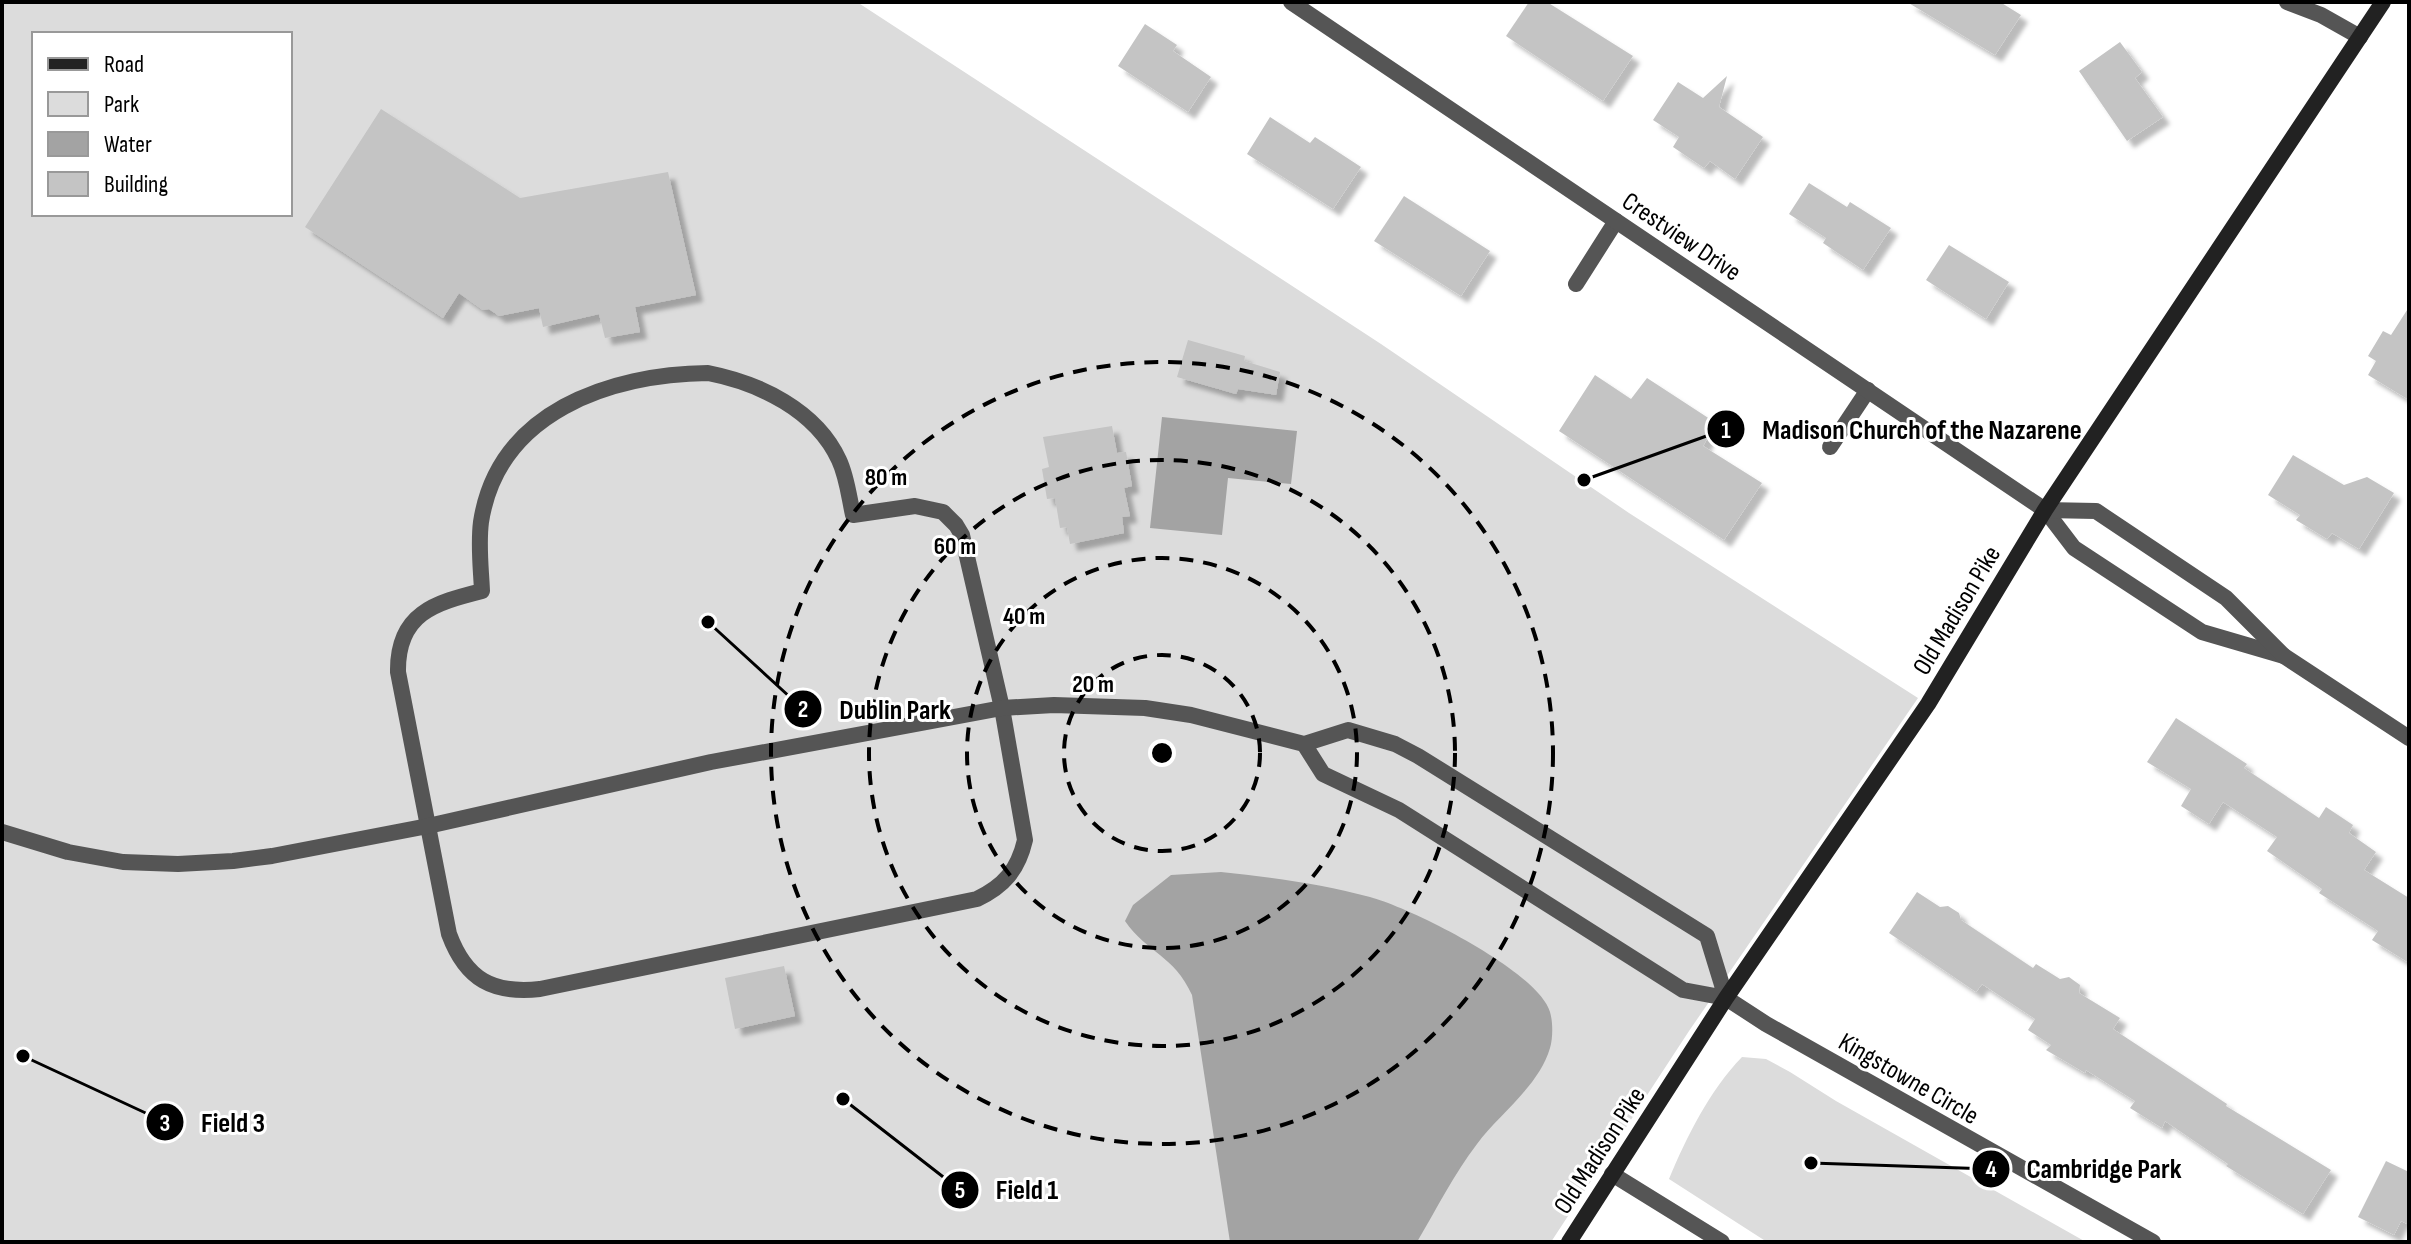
<svg xmlns="http://www.w3.org/2000/svg" width="2411" height="1244" viewBox="0 0 2411 1244" font-family="'Sofia Sans Condensed',sans-serif">
  <defs>
    <filter id="shadow"><feDropShadow dx="7" dy="7" stdDeviation="2" flood-color="#0004"/></filter>
  </defs>
  <rect width="100%" height="100%" fill="#fff"/>
  <g fill="#dcdcdc" fill-rule="evenodd">
    <path d="M2 2H857L1381 344 1629 513 1918 698 1689 1031 1551 1242H2ZM34 34H290V214H34Z"/>
    <path d="M1742 1057 1766 1059 1790 1072 1836 1101 2086 1242H1767L1669 1179C1687 1136 1710 1090 1742 1057Z"/>
  </g>
  <g fill="#a3a3a3">
    <path d="M1162 417 1297 431 1291 484 1228 478 1222 535 1150 528Z"/>
    <path d="M1221 872C1270 877 1322 884 1370 897 1411 908 1538 971 1550 1012 1553 1022 1553 1038 1550 1048 1539 1086 1500 1113 1477 1144 1454 1174 1436 1210 1417 1242H1230L1192 995C1174 955 1147 953 1125 921L1133 905 1171 875Z"/>
  </g>
  <g fill="#c4c4c4" filter="url(#shadow)">
    <path d="M1529 2H1547L1633 56 1603 101 1506 36Z"/>
    <path d="M1907 2H2000L2021 15 1995 55Z"/>
    <path d="M1145 24 1177 45 1173 51 1211 77 1188 112 1118 66Z"/>
    <path d="M2120 42 2142 72 2135 78 2163 117 2127 141 2079 71Z"/>
    <path d="M1727 76 1719 107 1763 137 1735 179 1710 161 1704 168 1673 147 1679 137 1653 120 1678 82 1703 98Z"/>
    <path d="M381 109 520 198 668 172 696 295 635 307 640 332 605 338 599 314 543 327 539 308 499 316 489 309 483 310 459 293 443 318 305 227Z"/>
    <path d="M1270 117 1310 143 1315 137 1361 167 1333 209 1247 154Z"/>
    <path d="M1809 183 1847 207 1850 202 1891 228 1863 270 1823 243 1826 238 1789 214Z"/>
    <path d="M1404 196 1490 251 1461 296 1374 241Z"/>
    <path d="M1949 245 2009 282 1986 319 1926 280Z"/>
    <path d="M2409 307V400L2368 375 2376 361 2368 356 2383 331 2391 335Z"/>
    <path d="M1188 340 1245 356 1244 361 1280 372 1276 395 1238 389 1236 394 1177 377Z"/>
    <path d="M1595 375 1631 399 1647 378 1716 423 1703 446 1762 483 1724 540 1559 431Z"/>
    <path d="M1112 426 1117 453 1126 452 1132 486 1124 488 1130 516 1122 517 1124 533 1070 544 1067 527 1060 528 1055 498 1047 499 1042 469 1049 467 1043 437Z"/>
    <path d="M2293 455 2344 485 2367 477 2394 493 2359 549 2332 533 2327 539 2296 520 2300 515 2268 495Z"/>
    <path d="M2176 718 2247 764 2244 768 2319 818 2326 807 2353 825 2349 833 2376 852 2364 870 2409 898V963L2372 940 2378 931 2319 893 2322 889 2267 851 2277 837 2223 802 2209 824 2181 806 2191 789 2147 762Z"/>
    <path d="M1917 892 1940 907 1948 906 1959 913 1961 920 2033 968 2036 964 2060 979 2069 977 2080 985 2079 993 2120 1018 2113 1029 2227 1104 2226 1106 2331 1170 2303 1214 2226 1166 2228 1164 2165 1121 2162 1128 2130 1108 2135 1101 2086 1070 2085 1073 2046 1050 2051 1045 2028 1030 2035 1019 1982 984 1976 992 1889 933Z"/>
    <path d="M784 966 795 1016 735 1029 725 978Z"/>
    <path d="M2386 1161 2409 1172V1225L2401 1221 2394 1235 2358 1217Z"/>
  </g>
  <g fill="none" stroke-linecap="round" stroke-linejoin="round">
    <g stroke="#555" stroke-width="16">
      <path d="M1576 284 1616 221"/>
      <path d="M708 373C759 383 816 410 839 460 847 477 849 497 853 515L915 506 943 512 956 525 962 535 1002 708 1025 840C1018 870 1004 886 977 899L540 989C493 994 466 980 449 934L398 672C397 613 435 603 482 591 481 568 478 545 481 522 498 412 610 374 708 373Z"/>
      <path d="M1830 447 1868 390"/>
      <path d="M2 832 68 852 123 862 178 864 233 861 272 856 428 826 711 762 1002 708 1054 705 1145 708 1191 715 1304 744 1348 730 1395 744 1418 756 1707 936 1726 998 1683 990 1399 810 1323 774 1304 744"/>
    </g>
    <g stroke="#555" stroke-width="16">
      <path d="M1291 2 2045 510 2074 548 2202 632 2284 656"/>
      <path d="M2287 2 2321 15 2360 37"/>
      <path d="M2045 510 2096 511 2226 598 2284 656 2409 738"/>
      <path d="M1726 998 1766 1024 2153 1242"/>
      <path d="M1612 1174 1722 1242"/>
    </g>
    <path stroke="#222" stroke-width="16" d="M1569 1242 1726 998 1928 704 2045 510 2383 2"/>
  </g>
  <g fill="none" stroke="#000" stroke-width="4" stroke-dasharray="14 10">
    <circle cx="1162" cy="753" r="98"/>
    <circle cx="1162" cy="753" r="195"/>
    <circle cx="1162" cy="753" r="293"/>
    <circle cx="1162" cy="753" r="391"/>
  </g>
  <g text-anchor="middle" stroke-width="6" stroke-linejoin="round" paint-order="stroke">
    <g font-size="26" fill="#000" stroke="#fff">
      <text transform="translate(1682 236) rotate(34)" y="9">Crestview Drive</text>
      <text transform="translate(1956 610) rotate(-59)" y="9">Old Madison Pike</text>
      <text transform="translate(1909 1078) rotate(30)" y="9">Kingstowne Circle</text>
      <text transform="translate(1599 1150) rotate(-57)" y="9">Old Madison Pike</text>
    </g>
  </g>
  <circle cx="1162" cy="753" r="12" fill="#000" stroke="#fff" stroke-width="4"/>
  <g font-size="24" text-anchor="middle" font-weight="bold" fill="#000" stroke="#fff" stroke-width="6" stroke-linejoin="round" paint-order="stroke">
    <text x="886" y="485">80 m</text>
    <text x="955" y="554">60 m</text>
    <text x="1024" y="624">40 m</text>
    <text x="1093" y="692">20 m</text>
  </g>
  <path fill="none" stroke="#000" stroke-width="3" d="M1584 480L1726 429M708 622L803 709M23 1056L165 1122M1811 1163L1991 1169M843 1099L960 1190"/>
  <g fill="#000" stroke="#fff" stroke-width="3">
    <circle cx="1584" cy="480" r="8"/>
    <circle cx="708" cy="622" r="8"/>
    <circle cx="23" cy="1056" r="8"/>
    <circle cx="1811" cy="1163" r="8"/>
    <circle cx="843" cy="1099" r="8"/>
    <circle cx="1726" cy="429" r="20"/>
    <circle cx="803" cy="709" r="20"/>
    <circle cx="165" cy="1122" r="20"/>
    <circle cx="1991" cy="1169" r="20"/>
    <circle cx="960" cy="1190" r="20"/>
  </g>
  <g font-size="24" text-anchor="middle" font-weight="bold" fill="#fff">
    <text x="1726" y="438">1</text>
    <text x="803" y="717">2</text>
    <text x="165" y="1131">3</text>
    <text x="1991" y="1177">4</text>
    <text x="960" y="1198">5</text>
  </g>
  <g font-size="28" text-anchor="middle" font-weight="bold" fill="#000" stroke="#fff" stroke-width="6" stroke-linejoin="round" paint-order="stroke">
    <text x="1922" y="439">Madison Church of the Nazarene</text>
    <text x="895" y="719">Dublin Park</text>
    <text x="233" y="1132">Field 3</text>
    <text x="2104" y="1178">Cambridge Park</text>
    <text x="1027" y="1199">Field 1</text>
  </g>
  <rect width="2411" height="1244" fill="none" stroke="#000000" stroke-width="8"/>
  <rect x="32" y="32" width="260" height="184" fill="#ffffff" stroke="#999999" stroke-width="2"/>
  <rect x="48" y="58" width="40" height="12" fill="#222222" stroke="#999999" stroke-width="2"/>
  <text x="104" y="72" font-size="24" fill="#000000">Road</text>
  <rect x="48" y="92" width="40" height="24" fill="#dcdcdc" stroke="#999999" stroke-width="2"/>
  <text x="104" y="112" font-size="24" fill="#000000">Park</text>
  <rect x="48" y="132" width="40" height="24" fill="#a3a3a3" stroke="#999999" stroke-width="2"/>
  <text x="104" y="152" font-size="24" fill="#000000">Water</text>
  <rect x="48" y="172" width="40" height="24" fill="#c4c4c4" stroke="#999999" stroke-width="2"/>
  <text x="104" y="192" font-size="24" fill="#000000">Building</text>
</svg>
